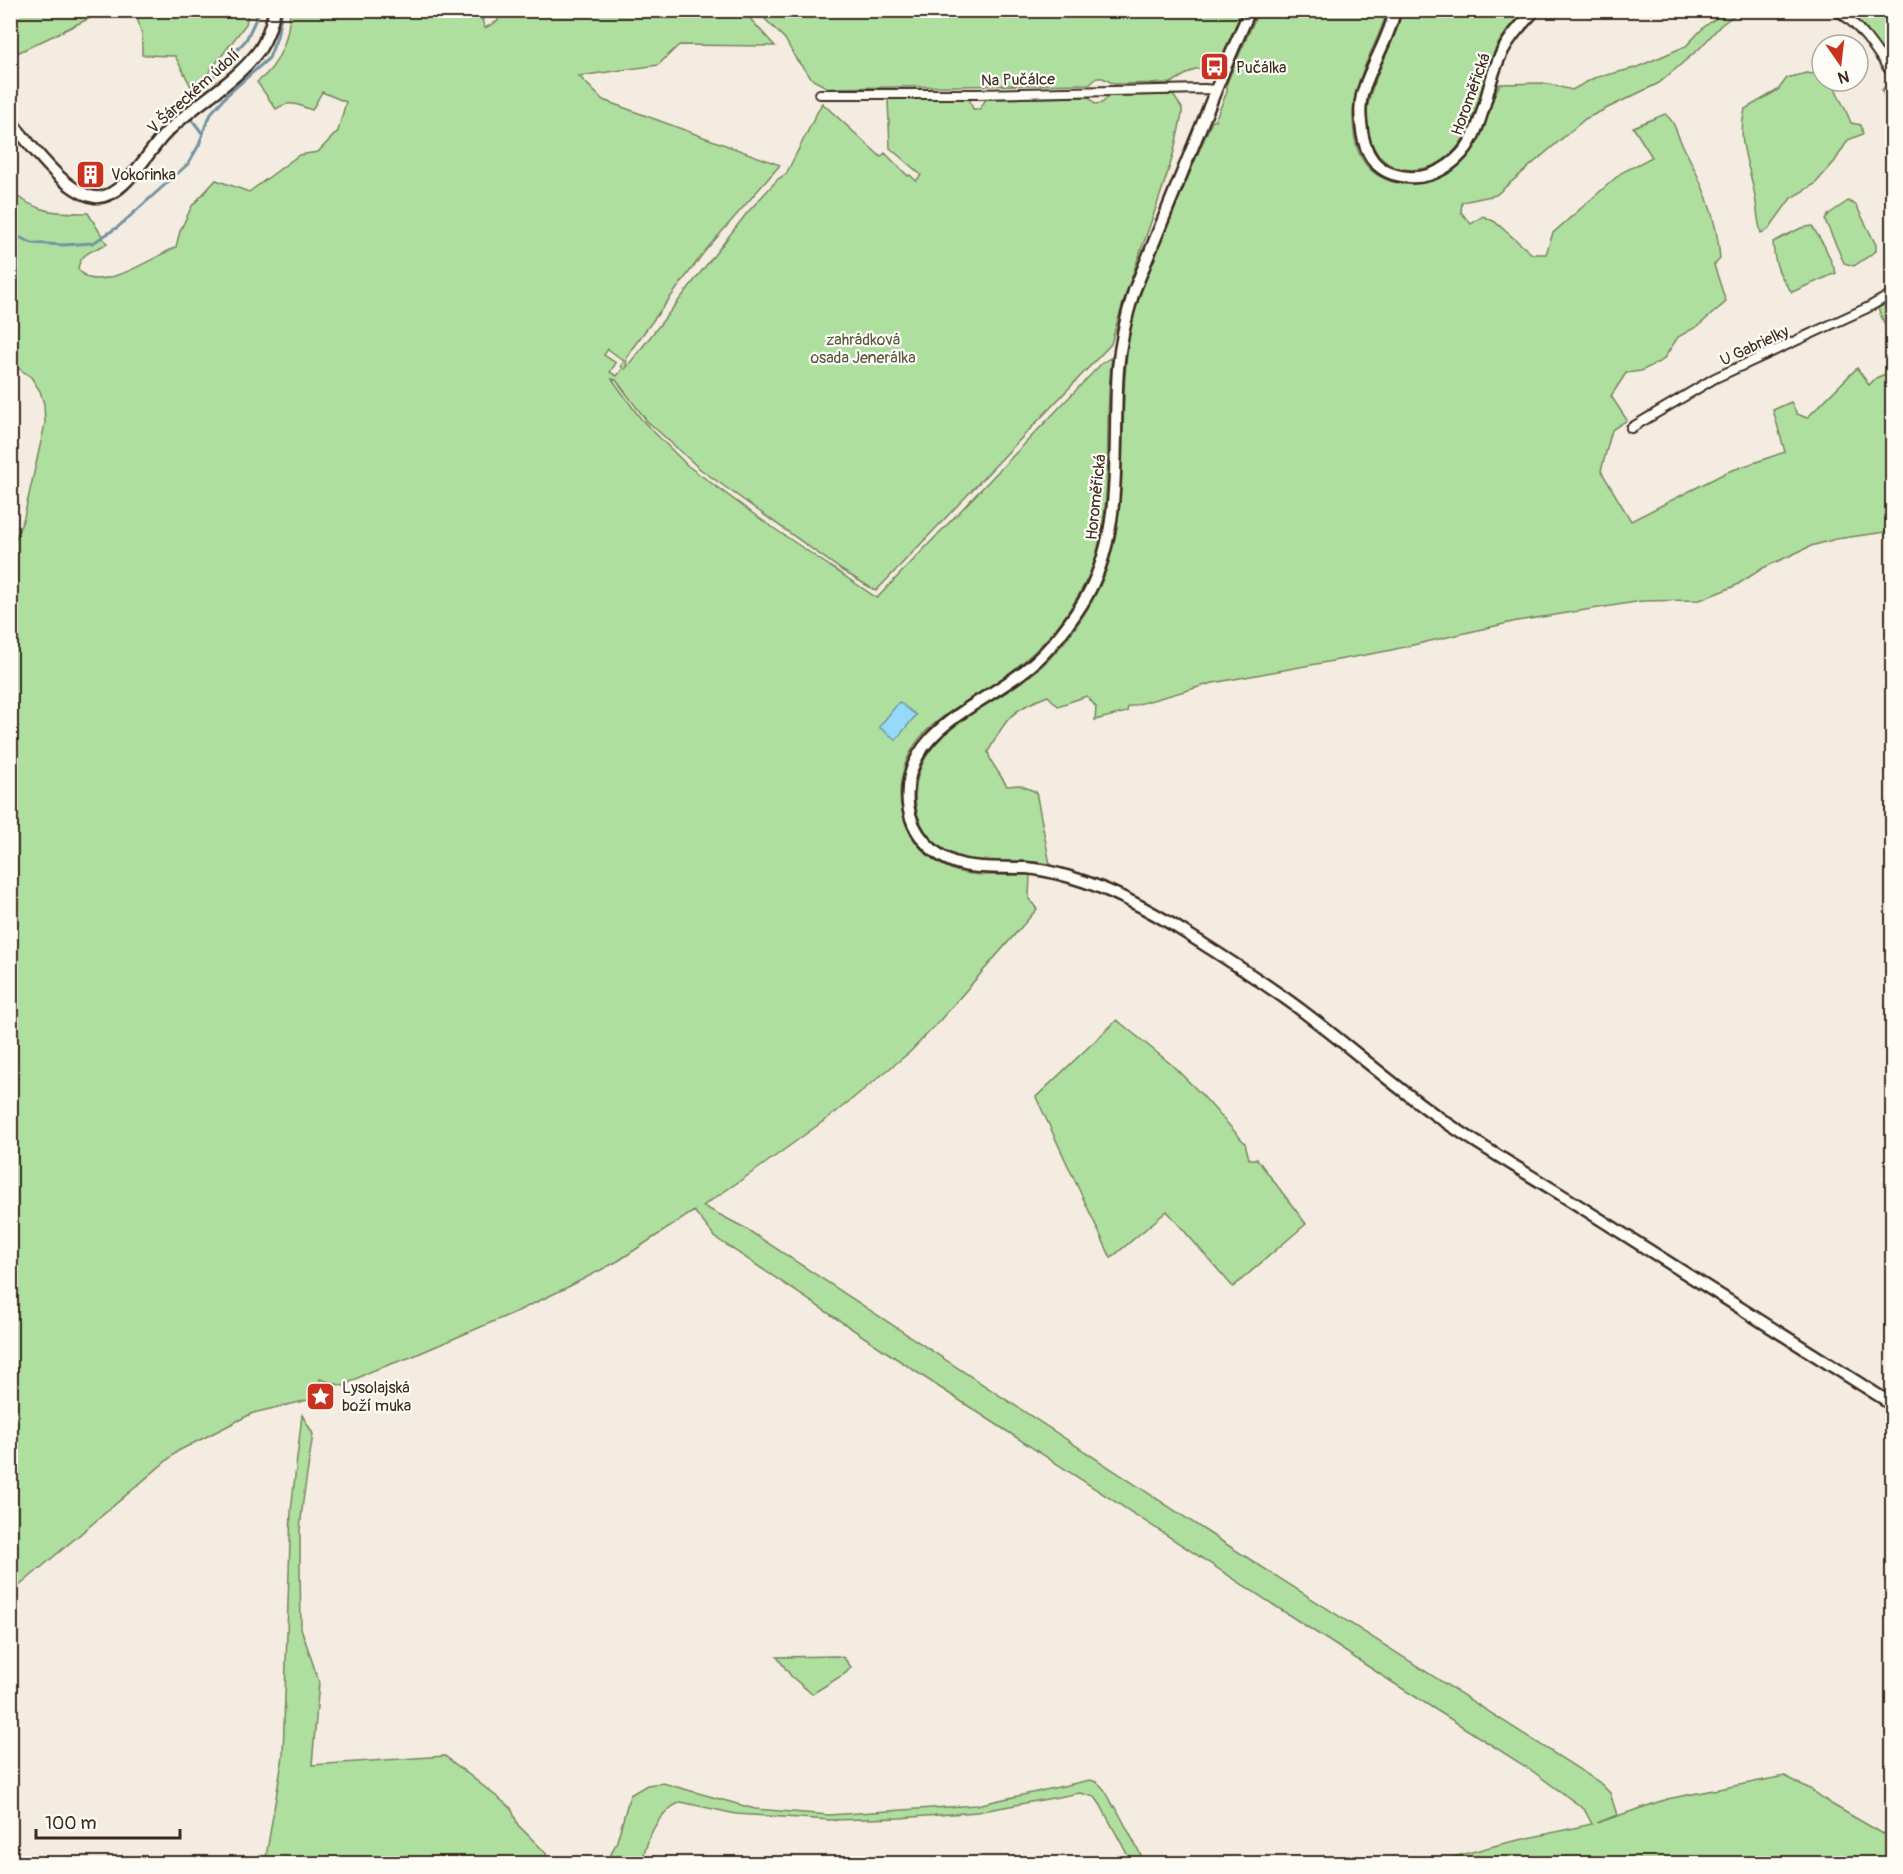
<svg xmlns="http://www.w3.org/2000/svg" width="1903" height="1874" viewBox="0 0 1903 1874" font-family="Pangolin,sans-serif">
  <rect width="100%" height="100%" fill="#f4ece0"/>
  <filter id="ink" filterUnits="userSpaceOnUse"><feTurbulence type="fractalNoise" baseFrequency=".0167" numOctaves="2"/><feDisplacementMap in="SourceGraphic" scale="12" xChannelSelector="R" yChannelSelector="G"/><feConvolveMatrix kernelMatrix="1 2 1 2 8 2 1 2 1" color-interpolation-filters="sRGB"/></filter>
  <g filter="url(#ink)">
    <g fill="#afdf9f" stroke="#75845e" stroke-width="1.5" fill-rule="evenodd">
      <path d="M11 10H101V11L90 18 11 56Z"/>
      <path d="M1259 10 1387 11C1378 45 1353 78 1353 115 1353 129 1355 147 1362 159 1385 196 1441 189 1466 159 1486 136 1486 109 1500 84L1544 83 1572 90 1594 78 1635 68 1686 46 1704 27 1726 11H1758L1736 14 1721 25 1700 48 1659 83 1585 119 1496 195 1462 202 1461 212 1471 224 1483 216 1495 222 1532 254H1546L1553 233 1621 173 1652 157 1633 127 1665 114C1676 123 1675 130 1681 142 1701 180 1717 215 1720 259L1714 265 1726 302 1698 326 1678 337 1663 360 1641 371 1626 373 1611 396 1627 420 1612 430 1601 471 1631 521 1727 472 1785 452 1773 410 1791 402 1797 414 1807 418 1857 368 1869 385 1876 378 1892 371V531L1836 539 1811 546 1763 568 1735 586 1700 600 1642 601 1517 621 1387 651 1213 683 1128 707 1127 712 1095 720 1096 707 1087 696 1058 706 1048 696C1010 710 1007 718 988 752L991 761 1007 786 1020 785 1036 792 1050 864C1022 859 992 863 965 858 940 853 919 831 916 806 906 731 997 708 1042 666 1066 644 1085 616 1100 586 1108 569 1113 550 1116 532 1128 464 1118 396 1131 328 1136 300 1149 274 1159 248 1176 205 1194 163 1212 121L1215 120 1227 92V83L1231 73Z"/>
      <path d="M135 11V10L249 11 246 24 194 92 175 56 142 55V34Z"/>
      <path d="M290 11H482L479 13 482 19 492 13 482 20 485 28 498 21 499 11H743L775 46 679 45 658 65 579 76 603 100 780 165 705 251 631 350 627 357 626 368 747 213 778 179 786 174 822 103 881 157 885 153 908 176 910 175 916 181 921 175 890 148 888 99 969 98 973 109H980L986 99 1089 97 1095 104 1102 103 1109 96 1173 95 1182 108V114C1178 132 1175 151 1169 168 1151 227 1127 283 1111 344L876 591 843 571 700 469 646 420 616 380 612 379 641 419 688 466 766 523 877 598 1102 363 1112 357C1104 414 1112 471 1102 529 1099 545 1095 562 1088 577 1066 623 1032 660 989 687 965 702 939 716 920 738 884 782 898 850 953 870 976 878 1006 874 1030 875L1029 899 1037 909 935 1026 910 1052 836 1112 759 1168 703 1206 745 1228 1215 1537 1599 1782 1610 1793 1617 1815 1597 1823 1667 1799 1785 1776 1810 1789 1833 1805 1892 1839V1863H1432L1501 1844 1592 1824 1584 1809 1531 1770 1392 1682 939 1387 716 1238 694 1211 618 1261 568 1287 518 1311 411 1357 369 1372 343 1386 320 1379 317 1398 253 1413 178 1451 11 1593 10 554 24 517 45 424 44 404 40 391 31 377 11 363 10 191C38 213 54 213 88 213L107 244C94 250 80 253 78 269 81 272 85 277 89 278 112 285 155 257 176 247L180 231 192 206 216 180 249 192 299 155 318 152 338 131 346 102 322 92 312 110C298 106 292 99 276 109L257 82C280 66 289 37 290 11ZM608 349 624 361 621 366 623 368 617 376 610 372 616 363 604 355Z"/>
      <path d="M757 11H1242L1217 67 1195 69 1171 83 1114 84 1103 78H1097L1090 84 828 88 813 80 796 59 785 39Z"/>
      <path d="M1402 11H1525C1513 23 1502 35 1495 50 1476 90 1477 154 1426 168 1416 170 1405 171 1395 167 1369 157 1362 122 1370 96 1378 67 1396 40 1402 11Z"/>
      <path d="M1845 11H1892V56L1887 58 1874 41Z"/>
      <path d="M1806 73 1822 75V81L1833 82C1838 97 1846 109 1851 123L1861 125 1863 134 1848 140 1835 161 1815 184 1791 198 1768 230 1761 233C1757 219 1757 205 1754 191 1748 160 1737 142 1745 109L1778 90 1787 78Z"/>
      <path d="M1889 82 1892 89V116L1882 90Z"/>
      <path d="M1848 201 1856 205 1876 245V251L1854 266 1844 263 1825 220 1829 214Z"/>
      <path d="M1812 226 1825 247 1836 273 1792 292C1779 277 1774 262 1773 242L1801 228Z"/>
      <path d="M1892 299V343L1878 308Z"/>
      <path d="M1117 1020 1172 1065 1202 1095 1245 1143 1249 1159H1257L1306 1224 1233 1287 1167 1211 1111 1258 1036 1097Z"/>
      <path d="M302 1415 313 1434 303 1501 300 1530V1570L301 1628 319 1682 312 1765 445 1756 511 1808 518 1825 546 1853 547 1863H265L283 1756 291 1511Z"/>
      <path d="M838 1656 844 1658 851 1667 846 1673 812 1694 791 1676 777 1657Z"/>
      <path d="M1090 1780C1103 1782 1108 1796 1114 1807L1115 1806 1145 1863H1132L1100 1804 1095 1797 1080 1793 977 1812 900 1818 831 1820 736 1814 681 1802C656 1812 647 1840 642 1863H607L617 1841 630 1795 647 1785 663 1783 755 1809 829 1815 977 1805Z"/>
    </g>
    <path fill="#96d9f8" stroke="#7293a1" stroke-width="1.5" d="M899 702 916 715 896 740 879 727Z"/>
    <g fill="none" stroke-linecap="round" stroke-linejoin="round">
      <g stroke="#7293a1" stroke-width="3">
        <path d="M202 133 193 121 182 111 213 76 228 66 235 52 246 40 260 10"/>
        <path d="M10 233 32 243 63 245 93 243 118 227 188 164 199 145 205 127 212 112 227 95 269 58 277 37 282 10"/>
      </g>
      <defs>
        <g id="street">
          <path d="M1835 10C1858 21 1879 54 1892 74"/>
          <path d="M820 94H977L1204 89 1216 90"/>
          <path d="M1631 428 1715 378 1867 308 1892 294"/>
        </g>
        <g id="secondary">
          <path d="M1250 10 1224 70 1134 291C1126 317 1120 343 1118 369 1112 448 1126 534 1082 604 1066 629 1048 653 1024 671 978 707 901 732 908 804 911 833 934 859 964 865 984 869 1006 867 1026 868 1041 869 1056 873 1070 877 1112 889 1152 911 1189 935 1224 957 1260 980 1293 1004 1341 1039 1385 1079 1434 1114 1482 1148 1534 1177 1584 1209 1687 1274 1790 1339 1892 1404"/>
          <path d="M1395 10C1389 40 1370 66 1362 95 1360 104 1360 114 1361 122 1363 153 1375 175 1409 177 1432 179 1454 165 1467 147 1483 123 1486 92 1496 66 1504 43 1519 27 1535 10"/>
          <path d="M10 121C30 143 64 193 95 197 122 200 147 153 164 135 193 104 235 84 260 49 268 37 271 24 275 10"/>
        </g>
      </defs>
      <use href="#street" stroke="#3b2a1e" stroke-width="12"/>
      <use href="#secondary" stroke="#3b2a1e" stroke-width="15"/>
      <use href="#street" stroke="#fdfcf7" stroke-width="8"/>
      <use href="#secondary" stroke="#fdfcf7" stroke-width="10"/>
    </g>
  </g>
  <defs>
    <symbol id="bus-square" viewBox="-11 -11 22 22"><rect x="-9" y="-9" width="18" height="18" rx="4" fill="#c8321e" stroke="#fdfcf7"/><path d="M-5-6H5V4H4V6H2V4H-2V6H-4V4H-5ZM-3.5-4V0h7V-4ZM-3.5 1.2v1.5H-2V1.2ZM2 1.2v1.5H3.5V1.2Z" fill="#fff"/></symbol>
    <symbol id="building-square" viewBox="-11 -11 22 22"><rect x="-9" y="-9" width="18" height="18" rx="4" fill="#c8321e" stroke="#fdfcf7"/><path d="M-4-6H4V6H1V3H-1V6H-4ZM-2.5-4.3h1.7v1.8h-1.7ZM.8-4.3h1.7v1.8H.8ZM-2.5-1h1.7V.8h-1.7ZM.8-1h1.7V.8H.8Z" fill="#fff"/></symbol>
    <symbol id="sight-square" viewBox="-11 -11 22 22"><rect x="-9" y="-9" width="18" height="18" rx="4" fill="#c8321e" stroke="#fdfcf7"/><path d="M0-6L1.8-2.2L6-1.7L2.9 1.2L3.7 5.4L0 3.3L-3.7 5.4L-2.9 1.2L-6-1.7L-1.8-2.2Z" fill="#fff"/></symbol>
  </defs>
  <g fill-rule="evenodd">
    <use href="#bus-square" x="1198" y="50" width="33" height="33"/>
    <use href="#building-square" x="74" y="158" width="33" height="33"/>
    <use href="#sight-square" x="304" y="1380" width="33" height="33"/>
  </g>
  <g text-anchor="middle" stroke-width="4.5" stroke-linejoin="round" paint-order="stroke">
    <g font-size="16" fill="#3b2a1e" stroke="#fdfcf7" text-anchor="start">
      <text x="1236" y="73">Pučálka</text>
      <text x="111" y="180">Vokorinka</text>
      <text x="342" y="1393">Lysolajská<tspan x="342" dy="18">boží muka</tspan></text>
    </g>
    <g font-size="16" fill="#3b2a1e" stroke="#fdfcf7">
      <text transform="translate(1018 79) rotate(-1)" y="6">Na Pučálce</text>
      <text transform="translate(193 91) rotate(-42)" y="6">V Šáreckém údolí</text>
      <text transform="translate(1470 94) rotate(-70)" y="6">Horoměřická</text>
      <text transform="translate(1754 345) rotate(-25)" y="6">U Gabrielky</text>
      <text transform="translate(1095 497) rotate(-84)" y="6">Horoměřická</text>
    </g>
    <g font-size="16" fill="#58573e" stroke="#fdfcf7">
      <text x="863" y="345">zahrádková<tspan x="863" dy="18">osada Jenerálka</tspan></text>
    </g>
  </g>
  <rect width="1903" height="1874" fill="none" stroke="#fdfcf7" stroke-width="36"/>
  <rect x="18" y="18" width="1867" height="1838" fill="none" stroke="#3b2a1e" stroke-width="2" filter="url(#ink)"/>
  <g transform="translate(1840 63) rotate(166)"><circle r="28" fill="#fdfcf7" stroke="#afa8a0" stroke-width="1.5"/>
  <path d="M0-4.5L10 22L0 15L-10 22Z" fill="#c8321e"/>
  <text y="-9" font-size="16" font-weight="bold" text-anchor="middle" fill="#3b2a1e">N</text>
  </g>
  <path d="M36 1829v9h144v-9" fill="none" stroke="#3b2a1e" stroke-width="3"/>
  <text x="45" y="1829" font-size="18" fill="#3b2a1e" stroke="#fdfcf7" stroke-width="4.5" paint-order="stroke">100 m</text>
</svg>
